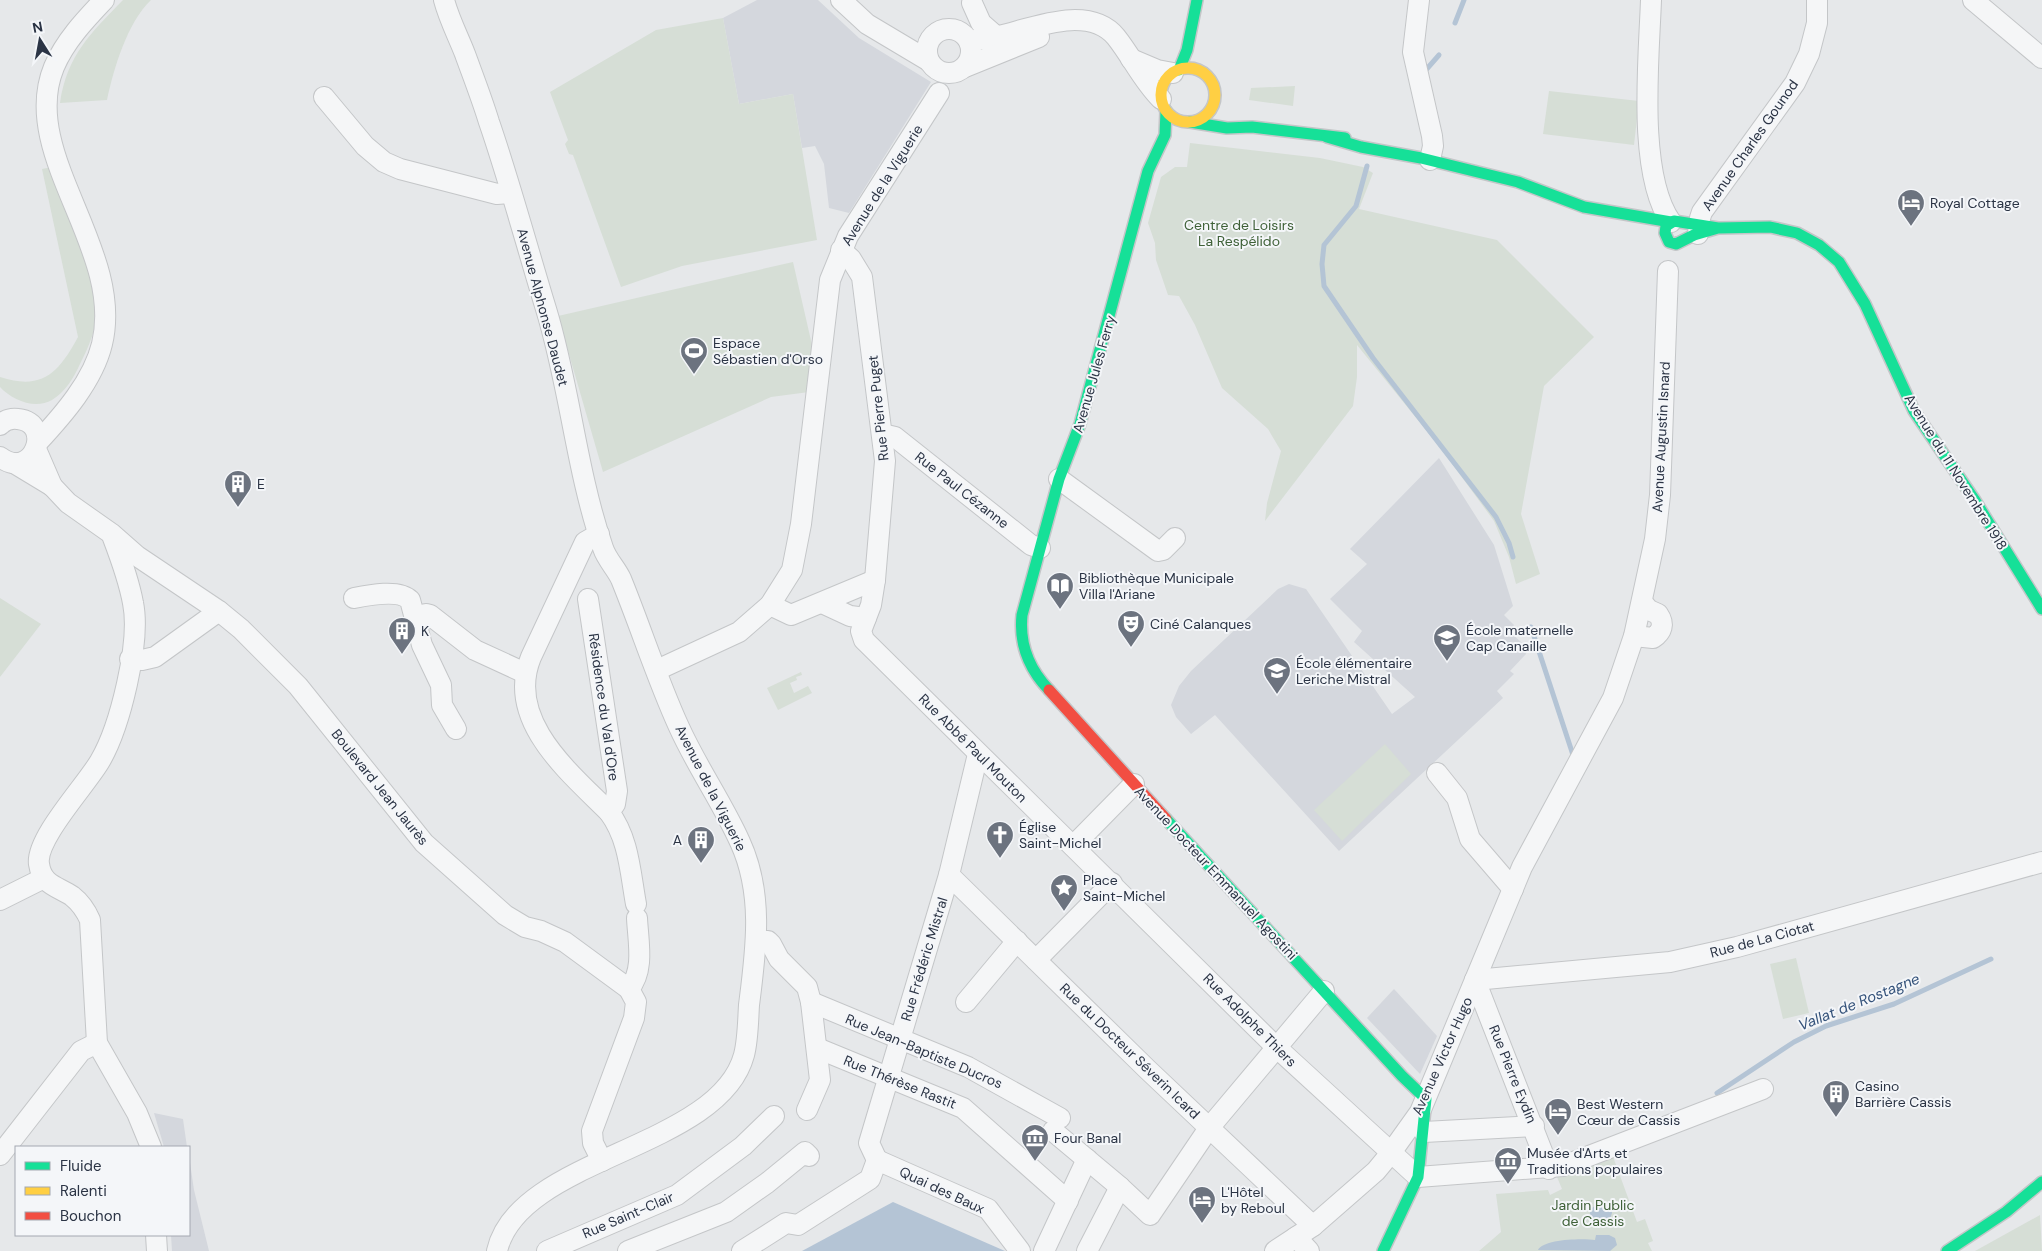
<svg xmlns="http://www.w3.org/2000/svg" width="2042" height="1251" viewBox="0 0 2042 1251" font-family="'DM Sans',sans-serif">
  <rect width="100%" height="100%" fill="#e6e8ea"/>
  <g fill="#d4d7dd">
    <path d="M757 0H818L859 38 931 82 849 213 829 208 824 164 815 146 802 148 793 94 739 104 723 18Z"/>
    <path d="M1439 458 1494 545 1513 606 1504 615 1514 625 1509 631 1522 643 1526 654 1510 671 1514 674 1497 691 1503 698 1339 851 1215 715 1191 734 1176 717 1171 705 1179 686 1191 671 1278 589 1289 584 1306 589 1392 714 1415 697 1354 642 1362 631 1330 599 1367 564 1350 549Z"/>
    <path d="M1394 989 1437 1036 1420 1074 1367 1018Z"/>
    <path d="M154 1113 183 1119 187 1147H164Z"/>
    <path d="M189 1156 194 1190 209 1251H172L171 1235H189Z"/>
  </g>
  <g fill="#d6ded6">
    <path d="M123 0H151C127 23 114 68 107 100L60 103C67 55 91 33 123 0Z"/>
    <path d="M723 18 739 104 793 94 817 240 682 266 621 287 573 155 569 154 565 144 568 140 550 92 656 30Z"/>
    <path d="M1295 86 1293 106 1249 100 1251 88Z"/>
    <path d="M1549 91 1639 101 1634 145 1543 134Z"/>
    <path d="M1190 143 1320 158 1363 167 1373 173 1359 209 1497 240 1594 337 1544 386 1521 514 1540 574 1516 584 1509 557 1494 521 1439 446 1357 345V377L1353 406 1265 521 1267 503 1281 451 1268 429 1222 388 1195 325 1179 296 1168 295 1156 260 1155 243 1148 223 1161 177 1175 167H1187Z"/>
    <path d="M52 167C69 214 97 268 96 317 95 333 87 350 80 364 73 379 66 391 52 400 35 410 12 400 0 387V377C43 391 59 372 78 337L42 169Z"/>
    <path d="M793 262 815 358 809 392 771 397 603 472 558 316Z"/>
    <path d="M0 598 41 624 0 677Z"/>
    <path d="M801 672 802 675 796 677 797 680 790 683 794 693 808 686 812 693 778 710 767 688Z"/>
    <path d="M1385 744 1411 774 1342 841 1314 810Z"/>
    <path d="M1796 958 1809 1013 1783 1019 1770 964Z"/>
    <path d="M1612 1154 1637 1222 1645 1219 1653 1241 1648 1243 1652 1251H1479L1501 1232 1496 1194 1548 1190 1550 1195 1562 1189 1557 1177Z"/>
    <path d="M2040 1215 2042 1251H1975Z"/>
  </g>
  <g fill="#b4c4d5">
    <path d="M893 1202 1005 1251H802Z"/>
    <path d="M1599 1202 1606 1206 1611 1205 1612 1213 1609 1222H1595L1589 1217 1591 1209Z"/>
    <path d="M1596 1235H1609L1615 1238 1617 1245 1610 1251 1538 1250C1543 1239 1583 1238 1595 1240Z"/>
  </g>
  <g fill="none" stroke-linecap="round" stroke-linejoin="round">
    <g stroke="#b4c4d5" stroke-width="5">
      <path d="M1455 23 1464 0"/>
      <path d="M1425 71 1439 55"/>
      <path d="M1367 166 1356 206 1324 245 1322 264 1324 286 1373 358 1496 517 1509 543 1513 557"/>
      <path d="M1531 627 1573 755"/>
      <path d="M1717 1093 1794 1042 1826 1026 1894 1004 1991 959"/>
    </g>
    <defs>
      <g id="street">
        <path d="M444 0C449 19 458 36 465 54 473 76 482 99 489 122 510 183 527 247 546 309 570 387 576 470 603 548 607 560 616 568 621 579 641 628 657 679 679 727 697 767 722 802 740 842 764 894 756 950 749 1005 748 1021 748 1040 744 1055 719 1149 518 1157 497 1251"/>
        <path d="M841 0 867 24 929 61"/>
        <path d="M1419 0 1413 52 1432 136 1433 146 1430 160"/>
        <path d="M1651 0C1649 58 1637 174 1671 222"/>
        <path d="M1973 0 2042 58"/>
        <path d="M972 3 981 23 997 37"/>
        <circle cx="949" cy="51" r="22"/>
        <path d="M969 41C979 39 990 39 999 36 1033 28 1089 4 1116 37 1132 57 1142 80 1161 99"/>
        <path d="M1131 59 1157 70 1173 73"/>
        <path d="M965 67 1039 37"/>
        <path d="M324 97 365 146 384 162 400 169 497 194 511 193"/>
        <path d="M1698 234 1700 218 1702 212 1795 83 1809 54 1817 23V0"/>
        <path d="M841 250 851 259 862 277 885 461 875 580 871 605 861 631 864 640 1276 1047 1418 1177 1563 1166 1763 1089"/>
        <path d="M0 425C5 420 11 418 18 419 55 423 33 482 0 457"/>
        <path d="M882 434 895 437 1031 545 1040 548"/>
        <path d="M38 442C63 415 93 381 102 344 125 249 18 154 54 67 65 41 85 20 104 0"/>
        <path d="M14 463 52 486 36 449"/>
        <path d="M1059 479 1158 551 1163 550 1175 538"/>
        <path d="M52 486 68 503 112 534 137 556 219 611 241 629 298 686 424 843 505 915 525 927 541 931 565 942 629 989 636 1002 634 1018 592 1131 593 1143 602 1161"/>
        <path d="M599 534 585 542 531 657C505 720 569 772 609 812"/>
        <path d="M113 538C121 559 129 581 133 603 141 642 120 727 100 761 87 784 35 839 39 864 42 885 57 886 72 896 81 903 86 911 90 920L97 1043 137 1113 151 1147"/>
        <path d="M354 598C369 595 399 589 410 600L422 645 441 685 442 705 456 729"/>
        <path d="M588 599 617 791 615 804 609 812C629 839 630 871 636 904"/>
        <path d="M822 603 850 616 866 618"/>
        <path d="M770 605 791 615 875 580"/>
        <path d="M415 616 426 614 430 615 475 650 525 673"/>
        <path d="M1634 636 1653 638C1662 632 1665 624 1658 614L1649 610 1642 602"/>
        <path d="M130 659 142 660 155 657 219 611"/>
        <path d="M657 670 739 632 770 605 792 570 801 524 830 280 848 236 939 93"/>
        <path d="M1437 773 1457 798 1470 839 1513 889"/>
        <path d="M1073 846 1134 784"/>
        <path d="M949 875 1147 1069 1313 1226"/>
        <path d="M0 900 44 878"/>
        <path d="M757 941H768L771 944 779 959 807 987 811 1002 820 1080 807 1110"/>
        <path d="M1036 960 1112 883"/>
        <path d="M1475 980 1670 962 1737 947 2042 862"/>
        <path d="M1475 980 1549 1169"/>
        <path d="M629 989C645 970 638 941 637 918"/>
        <path d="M811 1002 968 1067 1060 1118"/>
        <path d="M966 1002 1017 941"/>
        <path d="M817 1048 963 1108 1068 1201"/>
        <path d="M1053 1131 1120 1187 1150 1215 1209 1128 1324 991"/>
        <path d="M1424 1132 1534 1126"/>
        <path d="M0 1155 81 1051 97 1043"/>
        <path d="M877 1160 869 1143 949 875 978 754"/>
        <path d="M877 1160 988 1209 1020 1251"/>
        <path d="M156 1235 157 1251"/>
        <path d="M1296 1237 1309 1251"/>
        <path d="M547 1251 677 1195 743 1146 774 1116"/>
        <path d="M628 1251 726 1212 767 1183 805 1152 809 1156"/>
        <path d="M742 1251 786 1223 798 1225 870 1179 877 1160"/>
        <path d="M1044 1251 1087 1159"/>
        <path d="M1087 1251 1120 1187"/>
        <path d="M1275 1251 1313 1226 1376 1171 1390 1154 1420 1112 1522 867 1613 698 1634 636 1655 539 1660 495 1668 271"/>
      </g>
      <g id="fast">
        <path d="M1179 70 1187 50 1197 0"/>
        <path d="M1190 122 1227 128 1252 127 1345 138"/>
        <path d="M1327 137 1361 147 1421 158 1518 182 1584 207 1671 222"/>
        <path d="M1718 228 1694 235 1676 244 1669 242 1665 233 1666 226 1674 221 1718 228 1770 227 1797 233 1819 245 1839 262 1865 304 1914 411 1974 499 2042 609"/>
        <path d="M1049 690C1029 669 1019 644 1022 615L1059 479 1080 424 1148 171 1165 135 1166 111"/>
        <path d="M1166 819 1402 1076 1426 1099 1418 1177 1383 1251"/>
        <path d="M1947 1251 2006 1212 2042 1182"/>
      </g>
      <circle id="slow" cx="1188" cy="95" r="27"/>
      <path id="jam" d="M1049 690 1166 819"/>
    </defs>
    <use href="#street" stroke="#c4c6c8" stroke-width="22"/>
    <use href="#fast" stroke="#c4c6c8" stroke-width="14"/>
    <use href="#slow" stroke="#c4c6c8" stroke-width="14"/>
    <use href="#jam" stroke="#c4c6c8" stroke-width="14"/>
    <use href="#street" stroke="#f5f6f7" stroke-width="20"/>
    <use href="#fast" stroke="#16e098" stroke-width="11"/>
    <use href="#slow" stroke="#ffcf43" stroke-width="11"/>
    <use href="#jam" stroke="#f24e42" stroke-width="11"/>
  </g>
  <defs>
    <symbol id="hotel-pin" viewBox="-11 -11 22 30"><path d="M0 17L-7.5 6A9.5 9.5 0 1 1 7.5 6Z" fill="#6c737f" stroke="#f4f6f9"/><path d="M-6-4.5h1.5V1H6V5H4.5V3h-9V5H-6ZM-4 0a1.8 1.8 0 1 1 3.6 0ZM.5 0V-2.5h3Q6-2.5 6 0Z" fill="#fff"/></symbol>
    <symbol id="stadium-pin" viewBox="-11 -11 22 30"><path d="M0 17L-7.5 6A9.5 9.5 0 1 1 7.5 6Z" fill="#6c737f" stroke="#f4f6f9"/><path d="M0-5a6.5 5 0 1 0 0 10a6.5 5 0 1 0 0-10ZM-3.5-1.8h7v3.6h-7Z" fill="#fff"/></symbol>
    <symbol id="building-pin" viewBox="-11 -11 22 30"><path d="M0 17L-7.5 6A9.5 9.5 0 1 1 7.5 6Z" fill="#6c737f" stroke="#f4f6f9"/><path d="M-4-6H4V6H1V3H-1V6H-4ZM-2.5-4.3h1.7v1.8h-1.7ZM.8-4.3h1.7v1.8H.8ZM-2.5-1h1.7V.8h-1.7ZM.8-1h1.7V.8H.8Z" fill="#fff"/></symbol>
    <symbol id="library-pin" viewBox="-11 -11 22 30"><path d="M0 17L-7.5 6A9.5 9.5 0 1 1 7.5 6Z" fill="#6c737f" stroke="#f4f6f9"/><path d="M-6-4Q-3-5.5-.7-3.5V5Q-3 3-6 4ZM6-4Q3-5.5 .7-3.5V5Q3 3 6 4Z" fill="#fff"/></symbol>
    <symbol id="theatre-pin" viewBox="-11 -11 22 30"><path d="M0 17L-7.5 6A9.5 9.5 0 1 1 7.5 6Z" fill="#6c737f" stroke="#f4f6f9"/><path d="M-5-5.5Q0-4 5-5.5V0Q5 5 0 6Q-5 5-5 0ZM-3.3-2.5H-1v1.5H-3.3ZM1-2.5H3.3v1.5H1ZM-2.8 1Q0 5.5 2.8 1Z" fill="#fff"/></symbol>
    <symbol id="school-pin" viewBox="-11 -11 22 30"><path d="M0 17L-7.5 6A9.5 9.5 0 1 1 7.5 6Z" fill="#6c737f" stroke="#f4f6f9"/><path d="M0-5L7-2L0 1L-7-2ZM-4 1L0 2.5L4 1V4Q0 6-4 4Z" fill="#fff"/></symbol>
    <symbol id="church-pin" viewBox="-11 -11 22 30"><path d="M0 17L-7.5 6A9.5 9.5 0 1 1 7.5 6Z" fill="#6c737f" stroke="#f4f6f9"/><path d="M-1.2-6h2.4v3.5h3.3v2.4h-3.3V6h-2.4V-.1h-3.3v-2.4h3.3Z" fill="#fff"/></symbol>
    <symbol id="sight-pin" viewBox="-11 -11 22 30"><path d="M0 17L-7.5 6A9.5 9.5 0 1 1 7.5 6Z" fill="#6c737f" stroke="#f4f6f9"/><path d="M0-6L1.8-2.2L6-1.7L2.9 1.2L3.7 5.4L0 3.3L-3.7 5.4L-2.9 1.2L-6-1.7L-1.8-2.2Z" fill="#fff"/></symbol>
    <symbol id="museum-pin" viewBox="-11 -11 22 30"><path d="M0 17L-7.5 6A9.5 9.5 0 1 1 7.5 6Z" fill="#6c737f" stroke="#f4f6f9"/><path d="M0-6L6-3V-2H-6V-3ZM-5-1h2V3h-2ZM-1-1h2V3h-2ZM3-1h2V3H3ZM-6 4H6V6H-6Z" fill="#fff"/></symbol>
  </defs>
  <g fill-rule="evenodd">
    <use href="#hotel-pin" x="1895" y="187" width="32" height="43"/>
    <use href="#stadium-pin" x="678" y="335" width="32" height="43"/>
    <use href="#building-pin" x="222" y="468" width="32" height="43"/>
    <use href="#library-pin" x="1044" y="570" width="32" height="43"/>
    <use href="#theatre-pin" x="1115" y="608" width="32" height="43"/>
    <use href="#building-pin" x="386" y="615" width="32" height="43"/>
    <use href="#school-pin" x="1431" y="622" width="32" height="43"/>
    <use href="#school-pin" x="1261" y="655" width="32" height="43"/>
    <use href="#church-pin" x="984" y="819" width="32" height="43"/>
    <use href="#building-pin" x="685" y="824" width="32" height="43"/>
    <use href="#sight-pin" x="1048" y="872" width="32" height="43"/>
    <use href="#building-pin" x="1820" y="1078" width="32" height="43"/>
    <use href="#hotel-pin" x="1542" y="1096" width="32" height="43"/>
    <use href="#museum-pin" x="1019" y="1122" width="32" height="43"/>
    <use href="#museum-pin" x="1492" y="1145" width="32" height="43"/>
    <use href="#hotel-pin" x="1186" y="1184" width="32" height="43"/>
  </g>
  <g text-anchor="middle" stroke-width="4" stroke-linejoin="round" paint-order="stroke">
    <g font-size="14" fill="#2b3445" stroke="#f4f6f9">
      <text transform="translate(1750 145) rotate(-55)" y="5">Avenue Charles Gounod</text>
      <text transform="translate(882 185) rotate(-58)" y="5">Avenue de la Viguerie</text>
      <text transform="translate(543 307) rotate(75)" y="5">Avenue Alphonse Daudet</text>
      <text transform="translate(1094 374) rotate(-74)" y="5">Avenue Jules Ferry</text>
      <text transform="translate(878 408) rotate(-96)" y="5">Rue Pierre Puget</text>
      <text transform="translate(1661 437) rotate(-87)" y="5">Avenue Augustin Isnard</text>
      <text transform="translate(1956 472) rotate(58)" y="5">Avenue du 11 Novembre 1918</text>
      <text transform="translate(962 490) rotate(38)" y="5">Rue Paul Cézanne</text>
      <text transform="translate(604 707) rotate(82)" y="5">Résidence du Val d'Ore</text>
      <text transform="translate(973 748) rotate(45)" y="5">Rue Abbé Paul Mouton</text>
      <text transform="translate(380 787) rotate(51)" y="5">Boulevard Jean Jaurès</text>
      <text transform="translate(711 788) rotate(63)" y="5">Avenue de la Viguerie</text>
      <text transform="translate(1216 873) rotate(47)" y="5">Avenue Docteur Emmanuel Agostini</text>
      <text transform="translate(1762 939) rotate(-15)" y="5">Rue de La Ciotat</text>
      <text transform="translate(924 959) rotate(-73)" y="5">Rue Frédéric Mistral</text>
      <text transform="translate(1250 1020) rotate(45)" y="5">Rue Adolphe Thiers</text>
      <text transform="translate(924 1051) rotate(23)" y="5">Rue Jean-Baptiste Ducros</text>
      <text transform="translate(1130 1051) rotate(44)" y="5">Rue du Docteur Séverin Icard</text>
      <text transform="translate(1442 1056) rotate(-66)" y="5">Avenue Victor Hugo</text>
      <text transform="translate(1513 1074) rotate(68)" y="5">Rue Pierre Eydin</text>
      <text transform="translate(900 1082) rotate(22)" y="5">Rue Thérèse Rastit</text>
      <text transform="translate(942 1190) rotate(25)" y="5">Quai des Baux</text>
      <text transform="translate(628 1215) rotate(-23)" y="5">Rue Saint-Clair</text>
    </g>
    <g font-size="14" fill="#2b3445" stroke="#f4f6f9" text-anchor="start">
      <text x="1930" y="208">Royal Cottage</text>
      <text x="713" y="348">Espace<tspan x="713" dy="16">Sébastien d'Orso</tspan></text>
      <text x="257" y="489">E</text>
      <text x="1079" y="583">Bibliothèque Municipale<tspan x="1079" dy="16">Villa l'Ariane</tspan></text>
      <text x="1150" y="629">Ciné Calanques</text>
      <text x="1466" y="635">École maternelle<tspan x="1466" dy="16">Cap Canaille</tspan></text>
      <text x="421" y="636">K</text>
      <text x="1296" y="668">École élémentaire<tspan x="1296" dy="16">Leriche Mistral</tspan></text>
      <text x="1019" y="832">Église<tspan x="1019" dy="16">Saint-Michel</tspan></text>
      <text x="682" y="845" text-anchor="end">A</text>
      <text x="1083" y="885">Place<tspan x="1083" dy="16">Saint-Michel</tspan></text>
      <text x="1855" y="1091">Casino<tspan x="1855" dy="16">Barrière Cassis</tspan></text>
      <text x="1577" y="1109">Best Western<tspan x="1577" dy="16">Cœur de Cassis</tspan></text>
      <text x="1054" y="1143">Four Banal</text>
      <text x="1527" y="1158">Musée d'Arts et<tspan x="1527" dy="16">Traditions populaires</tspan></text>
      <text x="1221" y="1197">L'Hôtel<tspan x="1221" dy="16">by Reboul</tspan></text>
    </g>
    <g font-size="14" fill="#3f6138" stroke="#f4f6f9">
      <text x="1239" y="230">Centre de Loisirs<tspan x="1239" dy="16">La Respélido</tspan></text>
      <text x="1593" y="1210">Jardin Public<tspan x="1593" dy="16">de Cassis</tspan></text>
    </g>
    <g font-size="15" font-style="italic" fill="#34527a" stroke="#f4f6f9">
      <text transform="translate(1859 1002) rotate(-22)" y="5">Vallat de Rostagne</text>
    </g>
  </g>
  <rect x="15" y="1146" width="175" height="90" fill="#f4f6f9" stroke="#a4a8b1"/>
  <rect x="25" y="1162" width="25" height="8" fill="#16e098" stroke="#a4a8b1"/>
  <text x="60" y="1171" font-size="15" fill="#2b3445">Fluide</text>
  <rect x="25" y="1187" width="25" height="8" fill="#ffcf43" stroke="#a4a8b1"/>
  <text x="60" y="1196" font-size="15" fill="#2b3445">Ralenti</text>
  <rect x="25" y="1212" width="25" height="8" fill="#f24e42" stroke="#a4a8b1"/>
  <text x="60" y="1221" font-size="15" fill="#2b3445">Bouchon</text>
  <g transform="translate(40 40) rotate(349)" stroke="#f4f6f9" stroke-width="4" paint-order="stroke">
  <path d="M0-4L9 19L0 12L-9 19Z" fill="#2b3445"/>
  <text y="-8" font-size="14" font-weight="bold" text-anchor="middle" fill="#2b3445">N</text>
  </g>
</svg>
